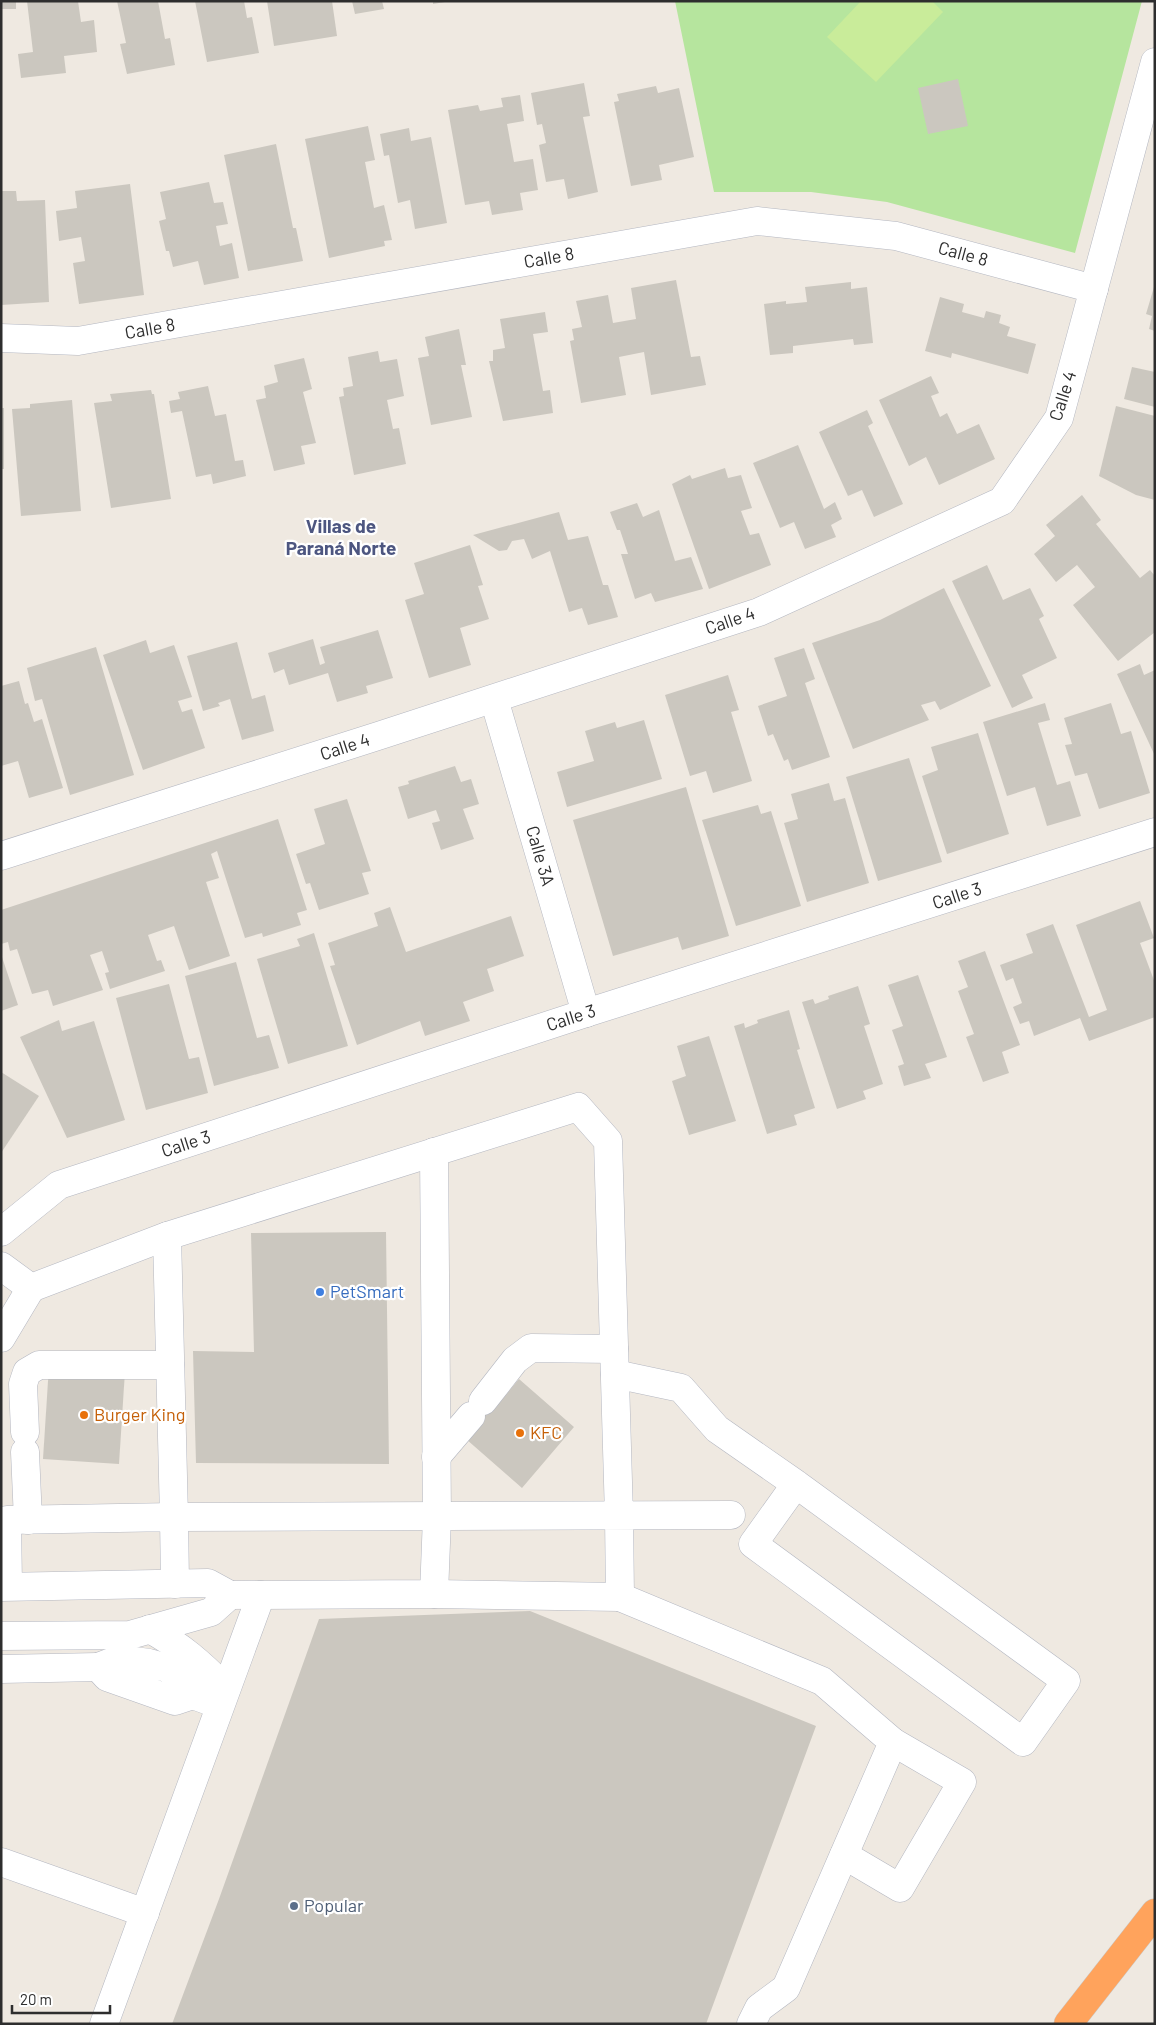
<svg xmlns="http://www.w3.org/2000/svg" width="1156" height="2025" viewBox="0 0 1156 2025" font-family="Barlow,sans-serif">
  <rect width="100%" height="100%" fill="#efe9e1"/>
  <path fill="#b6e59e" d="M675 1H1142L1075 253 887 202 811 192H714Z"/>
  <path fill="#c9ec9a" d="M861 1H932L943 12 876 82 827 37Z"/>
  <g fill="#cbc7bf">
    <rect x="1" y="1" width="15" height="8"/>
    <path d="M27 1H78L81 22 94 20 97 52 64 56 66 73 21 78 18 54 33 52Z"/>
    <path d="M117 1H158L165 39 170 38 175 65 127 74 120 44 126 43Z"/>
    <path d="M195 1H244L247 18 252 17 259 53 207 62Z"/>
    <path d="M267 1H332L337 36 274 46Z"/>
    <path d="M352 1H382L384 9 355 14Z"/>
    <path d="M433 1H445V2L433 4Z"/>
    <path d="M958 79 968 126 928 134 918 88Z"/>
    <path d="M584 83 590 116 583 117 598 192 568 199 564 179 546 182 539 145 546 143 542 124 537 125 531 93Z"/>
    <path d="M656 86 658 93 679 88 694 157 659 165 662 180 631 186 614 102 619 101 617 94Z"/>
    <path d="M520 95 524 121 507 124 514 162 533 159 538 190 520 193 523 210 492 215 489 201 465 205 448 110 478 105 480 111 503 107 501 98Z"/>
    <path d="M368 126 375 160 365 162 374 208 384 205 392 240 384 241 385 246 329 258 305 139Z"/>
    <path d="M409 128 411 141 431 137 447 223 415 229 410 200 398 203 389 155 384 156 380 134Z"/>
    <path d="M276 144 293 228H296L303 261 248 271 224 155Z"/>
    <path d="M209 182 214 203 223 202 228 224 216 226 220 246 232 243 239 278 204 285 198 261 173 267 169 251H166L159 221 166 219 160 192Z"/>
    <path d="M130 184 144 295 79 304 73 263 85 261 81 237 59 241 56 211 77 208 75 191Z"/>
    <path d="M1 191H16L17 201 45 200 49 302 1 305Z"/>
    <path d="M676 280 691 357 700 356 706 385 651 395 644 352 619 357 626 395 581 403 570 341 574 340 572 329 582 327 576 301 608 295 613 323 636 319 631 288Z"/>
    <path d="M851 282V289L867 287 873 343 854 345 853 339 793 346V353L770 355 764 304 786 301V304L807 302 805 287Z"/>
    <path d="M1154 287H1155V331L1149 329 1152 316 1146 314Z"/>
    <path d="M940 297 964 304 962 312 984 318 986 311 1001 315 999 323 1010 327 1007 336 1036 344 1028 374 952 353 951 358 925 351Z"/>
    <path d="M545 312 548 332 533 334 543 391 550 390 553 413 503 421 489 361H493V350L505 348 500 319Z"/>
    <path d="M459 329 466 365H461L472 417 431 425 418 358 429 356 425 337Z"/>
    <path d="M378 351 380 362 397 359 404 396 387 400 393 429 399 428 406 464 354 475 339 397 344 396 343 388 353 386 348 357Z"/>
    <path d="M304 358 312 389 303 392 316 443 301 446 305 464 274 471 256 400 266 398 264 386 278 382 274 365Z"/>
    <path d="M1132 367 1155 372V407L1124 399Z"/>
    <path d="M931 376 939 393 931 396 940 417 947 413 957 434 979 424 995 459 939 485 926 457 909 466 879 400Z"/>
    <path d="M208 386 215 416 226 414 235 461 243 460 246 476 213 484 211 474 196 477 182 411 171 413 169 401 180 399 178 392Z"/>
    <path d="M151 390 152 394H154L171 499 111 508 94 403 112 401 110 394Z"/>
    <path d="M72 400 81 511 21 516 12 409 30 408V404Z"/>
    <path d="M1116 406 1155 416V500L1136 495 1099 476Z"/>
    <rect x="1" y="408" width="3" height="61"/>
    <path d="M867 410 873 423 868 426 903 504 874 517 862 490 848 496 819 432Z"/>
    <path d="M798 445 824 509 835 502 842 519 831 525 836 537 805 549 794 522 780 528 753 463Z"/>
    <path d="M725 468 728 478 741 475 752 508 741 511 750 535 759 533 771 565 709 589 672 484 690 475 692 479Z"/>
    <path d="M1082 495 1101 520 1096 524 1140 578 1150 570 1155 576V632L1118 661 1073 605 1095 587 1077 565 1056 582 1034 554 1055 536 1046 525Z"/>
    <path d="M637 503 643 517 659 510 675 561 691 557 703 589 655 602 651 593 635 599 621 554H628L620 530H617L610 512Z"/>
    <path d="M559 512 568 540 588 536 603 585H608L618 617 588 625 582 608 569 612 550 551 532 559 524 539 512 541 507 550 499 551 473 535Z"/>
    <path d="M470 545 483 585 478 586 489 619 460 628 471 665 429 678 405 600 424 594 414 563Z"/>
    <path d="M987 565 1003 600 1030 588 1044 616 1039 619 1057 658 1022 675 1033 698 1012 708 952 581Z"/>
    <path d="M944 588 991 686 940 710 935 701 921 705 929 720 853 749 812 643 880 620Z"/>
    <path d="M378 630 393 678 366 686 368 693 337 702 328 673 289 685 284 669 274 673 268 653 313 639 320 665 325 663 320 647Z"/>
    <path d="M146 640 150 653 174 645 192 697 178 701 182 712 192 709 205 748 143 770 103 655Z"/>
    <path d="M237 642 252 699 265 695 274 731 242 740 230 699 218 703 220 706 203 711 187 656Z"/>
    <path d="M96 647 134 775 70 795 42 699 35 701 27 668Z"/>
    <path d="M804 648 815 679 805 683 830 757 792 770 788 759 784 761 773 734 768 736 758 706 787 696 774 658Z"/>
    <path d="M1140 664 1144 675 1155 670V756L1117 674Z"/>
    <path d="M728 675 739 710 731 712 752 781 713 793 706 771 690 776 665 695Z"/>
    <path d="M19 681 25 704 28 703 34 722 42 719 63 788 29 798 18 761 1 766V686Z"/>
    <path d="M1045 703 1050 720 1038 723 1057 785 1070 781 1081 816 1047 826 1035 787 1007 796 983 722Z"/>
    <path d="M1111 703 1121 734 1131 731 1150 793 1099 809 1087 773 1075 776 1065 745 1072 744 1064 718Z"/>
    <path d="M644 720 662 779 567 807 557 772 594 761 585 731 615 722 617 728Z"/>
    <path d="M978 733 1009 834 947 854 922 776 938 770 931 747Z"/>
    <path d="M909 758 942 862 878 881 846 777Z"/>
    <path d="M455 766 461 782 471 779 479 804 463 809 474 839 441 850 432 823 440 821 436 810 408 819 398 787 409 784 408 781Z"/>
    <path d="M829 783 834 801 845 798 869 883 807 902 784 823 798 819 791 794Z"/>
    <path d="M686 787 729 936 682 950 678 937 613 956 573 820Z"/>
    <path d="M347 799 371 871 362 873 369 894 319 910 310 883 306 884 296 854 325 844 314 809Z"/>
    <path d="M758 805 761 814 771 811 801 906 736 926 702 820Z"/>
    <path d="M278 819 307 910 297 913 301 925 263 937 262 933 245 938 217 851 211 854 219 878 206 882 230 956 189 970 174 926 148 935 157 961 161 960 165 971 110 989 105 973 109 972 102 951 90 955 103 990 53 1006 48 990 32 994 17 949 10 951 8 942 1 944V910Z"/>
    <path d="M1140 901 1154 938 1140 943 1155 983V1017L1089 1041 1080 1018 1034 1036 1029 1021 1020 1024 1013 1007 1022 1003 1013 978 1006 981 1000 965 1033 953 1026 934 1053 924 1089 1017 1107 1010 1076 925Z"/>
    <path d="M390 907 406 952 511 916 524 956 487 969 494 991 463 1002 470 1021 425 1036 420 1021 357 1045 330 966 335 965 328 943 378 926 374 913Z"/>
    <path d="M314 933 348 1046 288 1064 257 959 300 946 297 939Z"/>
    <path d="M985 951 1020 1045 1002 1052 1009 1073 983 1082 966 1037 974 1034 958 991 968 987 958 961Z"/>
    <path d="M1 954 18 1005 1 1011Z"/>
    <path d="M236 962 257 1038 269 1035 279 1068 214 1086 185 976Z"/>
    <path d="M918 975 947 1057 925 1064 931 1078 904 1086 898 1066 904 1064 892 1030 903 1026 888 985Z"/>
    <path d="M169 984 189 1059 199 1057 208 1093 146 1110 116 998Z"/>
    <path d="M858 986 870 1024 864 1026 883 1084 863 1091 866 1099 837 1109 802 1002 813 999 815 1004 829 999 828 996Z"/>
    <path d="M789 1010 800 1049 797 1050 815 1108 794 1115 797 1125 767 1134 734 1026 744 1023 745 1028 758 1023 757 1020Z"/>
    <path d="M59 1020 62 1031 94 1021 125 1120 67 1138 20 1037Z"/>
    <path d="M709 1036 736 1121 689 1135 672 1081 686 1076 677 1046Z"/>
    <path d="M1 1072 39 1096 1 1153Z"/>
    <path d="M386 1232 389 1464 196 1463 193 1351 254 1352 251 1233Z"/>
    <path d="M49 1366 125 1371 119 1464 43 1459Z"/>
    <path d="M519 1379 574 1427 522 1488 466 1439 469 1415 493 1410Z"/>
    <path d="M530 1611 816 1726 706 2024H172L219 1899 319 1619Z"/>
  </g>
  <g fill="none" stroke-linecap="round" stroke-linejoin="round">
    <defs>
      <g id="minor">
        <path d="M1 338 78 341 757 221 896 236 1094 289"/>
        <path d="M494 699 586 1013"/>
        <path d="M1 856 378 736 759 612 1002 501 1059 418 1155 62"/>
        <path d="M1 1232 59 1185 586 1013 1155 832"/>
        <path d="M1 1266 31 1288 167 1236"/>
        <path d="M1 1338 31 1288"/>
        <path d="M615 1374 681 1388 717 1429 796 1484 1066 1681 1023 1742 753 1544 796 1484"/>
        <path d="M483 1401 515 1360 531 1348 614 1349"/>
        <path d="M25 1432 23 1384 27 1372 39 1365H170"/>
        <path d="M25 1452 28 1520"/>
        <path d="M436 1457 471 1416"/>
        <path d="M8 1586 7 1520 174 1517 175 1584"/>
        <path d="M1 1587 208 1583 230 1595 211 1612 130 1635 1 1636"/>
        <path d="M434 1594 620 1597 619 1516 608 1141 578 1107 167 1236 174 1517 731 1515"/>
        <path d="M230 1595 434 1594 437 1517 434 1152"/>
        <path d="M620 1597 822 1681 893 1742 786 1988 759 2008 751 2024"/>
        <path d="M150 1629C182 1647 200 1663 226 1689"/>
        <path d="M1 1669 98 1667"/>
        <path d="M193 1695 185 1679 167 1668 149 1663 119 1659 98 1667 107 1677 175 1701 193 1695 220 1705"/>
        <path d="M844 1855 900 1888 962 1782 893 1742"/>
        <path d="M1 1862 145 1913"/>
        <path d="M104 2024 261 1595"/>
      </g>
      <path id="highway" d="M1068 2024 1155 1913"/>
    </defs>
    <use href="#minor" stroke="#b4b7c1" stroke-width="29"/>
    <use href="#highway" stroke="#c9c9c9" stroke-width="29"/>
    <use href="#minor" stroke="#fff" stroke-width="28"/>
    <use href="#highway" stroke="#ffa35c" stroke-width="28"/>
  </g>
  <circle fill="#3f7fe0" stroke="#fff" stroke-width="2" cx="320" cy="1292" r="5"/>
  <g fill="#e8710a" stroke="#fff" stroke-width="2">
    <circle cx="84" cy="1415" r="5"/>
    <circle cx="520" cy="1433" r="5"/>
  </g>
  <circle fill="#5c6f8a" stroke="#fff" stroke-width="2" cx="294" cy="1906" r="5"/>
  <g text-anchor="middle" stroke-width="4.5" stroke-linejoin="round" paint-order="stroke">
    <g font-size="18" fill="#2e2e2e" stroke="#fff">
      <text transform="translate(963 254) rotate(15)" y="6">Calle 8</text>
      <text transform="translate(549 258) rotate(-10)" y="6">Calle 8</text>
      <text transform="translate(150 329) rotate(-10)" y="6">Calle 8</text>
      <text transform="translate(1063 396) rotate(-72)" y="6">Calle 4</text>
      <text transform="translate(730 621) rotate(-19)" y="6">Calle 4</text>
      <text transform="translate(345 747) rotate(-18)" y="6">Calle 4</text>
      <text transform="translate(540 856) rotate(74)" y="6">Calle 3A</text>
      <text transform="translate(957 896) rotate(-18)" y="6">Calle 3</text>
      <text transform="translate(571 1018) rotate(-18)" y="6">Calle 3</text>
      <text transform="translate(186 1144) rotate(-18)" y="6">Calle 3</text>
    </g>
    <g font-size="18" fill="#366cbe" stroke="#fff" text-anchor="start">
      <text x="330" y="1298">PetSmart</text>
    </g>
    <g font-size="18" fill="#c56008" stroke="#fff" text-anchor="start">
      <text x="94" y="1421">Burger King</text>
      <text x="530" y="1439">KFC</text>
    </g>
    <g font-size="18" fill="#4e5e75" stroke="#fff" text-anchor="start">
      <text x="304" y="1912">Popular</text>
    </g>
    <g font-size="19" font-weight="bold" fill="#4d5680" stroke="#fff">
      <text x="341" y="533">Villas de<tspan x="341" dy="22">Paraná Norte</tspan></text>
    </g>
  </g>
  <rect width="1156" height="2025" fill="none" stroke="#2e2e2e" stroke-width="5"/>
  <path d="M12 2005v8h98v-8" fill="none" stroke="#2e2e2e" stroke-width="2.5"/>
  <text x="20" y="2005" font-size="15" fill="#2e2e2e" stroke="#ffffff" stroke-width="4" paint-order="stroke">20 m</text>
</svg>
